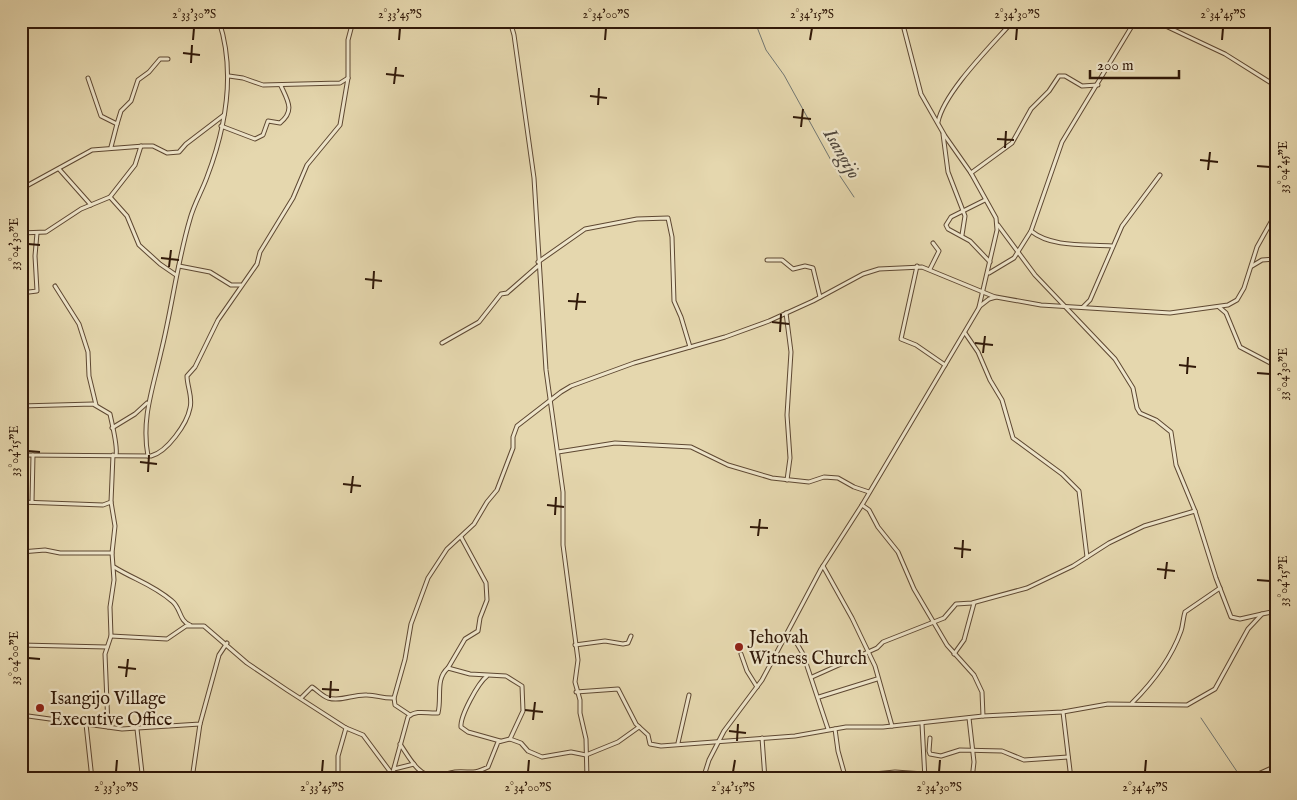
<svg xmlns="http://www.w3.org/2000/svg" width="1297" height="800" viewBox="0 0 1297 800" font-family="'IM FELL English',serif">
  <rect width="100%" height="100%" fill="#e5d7ae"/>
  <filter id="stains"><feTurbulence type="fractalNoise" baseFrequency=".004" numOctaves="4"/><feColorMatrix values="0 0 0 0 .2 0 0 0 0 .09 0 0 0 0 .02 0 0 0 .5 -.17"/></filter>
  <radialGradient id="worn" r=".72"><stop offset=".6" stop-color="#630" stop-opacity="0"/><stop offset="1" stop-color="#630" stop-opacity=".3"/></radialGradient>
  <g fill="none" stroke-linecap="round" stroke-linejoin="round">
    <g stroke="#727772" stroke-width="1">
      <path d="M750 21 755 22 766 50 784 75 838 173 854 197"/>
      <path d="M1201 718 1242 779"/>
    </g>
    <defs>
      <g id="minor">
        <path d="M510 21 514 35 534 178 546 370 563 492V545L578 660 575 682 580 700V713L586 739 587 779"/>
        <path d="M902 21 921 94 945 136 971 173 996 218 997 230 979 307"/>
        <path d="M1155 21 1225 54 1276 86"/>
        <path d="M229 76 243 78 263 85 340 83 348 78"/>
        <path d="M88 78 101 116 117 124 111 147"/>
        <path d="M938 122C944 92 992 45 1013 21"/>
        <path d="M117 124 121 111 131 101 138 80 149 72 160 59H168"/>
        <path d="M221 126 255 139 263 135 268 121 280 123C295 111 288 101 281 86"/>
        <path d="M943 134 948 172 965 216 962 235"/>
        <path d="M59 169 91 205"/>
        <path d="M971 173 1012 143 1031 109 1049 91 1059 76H1065L1082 86 1098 85"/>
        <path d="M21 189 92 150 144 146H153L167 153 179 152 186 144 224 115"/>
        <path d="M110 197 127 216 139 245 160 264 176 275"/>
        <path d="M985 200 951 217 946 225 948 229 970 241 990 262"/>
        <path d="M998 225 1035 275 1115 359 1133 388 1137 408 1140 413 1156 420 1171 432 1176 465 1195 511 1216 578 1231 617 1240 619 1262 614"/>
        <path d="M1031 231C1052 248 1087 244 1112 246"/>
        <path d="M21 233 46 232 81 209 110 197 135 165 141 146"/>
        <path d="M767 260H782L793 269 805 266 813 268 820 297"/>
        <path d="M538 262 585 229 637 219 668 218 672 237 674 301 681 317 690 347"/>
        <path d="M179 266 210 272 231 285H241"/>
        <path d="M917 266 901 339 916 345 945 365"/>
        <path d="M1252 266 1262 260 1276 259"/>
        <path d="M930 269 939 251 933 243"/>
        <path d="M989 273 1014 258 1031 231 1062 142 1135 21"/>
        <path d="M55 286 79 324 88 352 89 376 96 405"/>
        <path d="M21 293 37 291 35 256 37 233"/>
        <path d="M1083 307 1090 300 1122 226 1160 175"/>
        <path d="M1219 307 1226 313 1240 347 1276 366"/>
        <path d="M786 313 791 352 787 415 790 458 787 480"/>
        <path d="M965 333 978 352 990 380 1002 400 1013 438 1062 474 1079 491 1087 557"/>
        <path d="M442 343 479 322 501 294 507 293 538 266"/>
        <path d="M21 406 93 404 110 414C112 424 118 447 116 455"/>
        <path d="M112 428 135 414 147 403"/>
        <path d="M558 452 615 443 691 447 728 465 772 478 809 482 824 477 838 478 854 487 869 492"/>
        <path d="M21 455 151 456C167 452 187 424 190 408 193 398 187 386 187 376L195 367 218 320 257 264 260 252 293 198 307 165 340 125 348 78V40L353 21"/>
        <path d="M148 456C141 419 153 388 161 352 172 308 177 263 190 219 194 204 202 191 207 177 226 127 236 73 219 21"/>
        <path d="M21 502 103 505 111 502"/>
        <path d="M32 502 33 455"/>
        <path d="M862 505 869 510 878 527 898 552 914 589 947 645 974 675 982 692 983 716"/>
        <path d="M21 552 45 550 60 553H112"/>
        <path d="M823 566 852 618 875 666 892 726"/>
        <path d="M114 567C135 580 152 584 172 601 181 608 179 621 190 625"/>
        <path d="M21 582V642"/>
        <path d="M787 634 796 642 803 654 828 729"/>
        <path d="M111 636 167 639 186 626H204L247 663 287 690 346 728 363 735 392 774"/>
        <path d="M21 645 107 647"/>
        <path d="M575 645 605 641 623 644 628 643 631 636"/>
        <path d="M741 654 747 671 757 687"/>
        <path d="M954 654 964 640 974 603"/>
        <path d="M448 668 465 639 478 631 480 618 487 600 486 583 461 537"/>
        <path d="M487 676C478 683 460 716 461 727L468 732 500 741"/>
        <path d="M812 677 877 648 883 642 944 618 956 604 972 603 1027 588 1073 566 1109 543 1144 526 1195 511"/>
        <path d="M576 692 618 689 636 724 648 735 650 744 661 746 795 736 846 727H883L983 716 1063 712 1108 704 1187 705 1215 689 1248 629 1262 614 1276 611"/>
        <path d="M819 697 877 679"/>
        <path d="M301 698 312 687C317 690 322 696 328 698 342 702 353 694 367 695 377 695 384 699 394 698"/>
        <path d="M1132 703C1153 682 1171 659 1181 631 1183 625 1183 618 1185 612L1220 588"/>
        <path d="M1063 712 1071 779"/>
        <path d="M21 715 122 729 200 724 219 655 227 643"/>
        <path d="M410 715 395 705 394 698 405 659 411 624 428 578 447 549 474 524 487 502 497 490 513 448V437L517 426 561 392 571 386 634 363 725 337 769 321 813 301 863 274 879 269 922 267 995 297"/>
        <path d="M969 718 974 762 972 779"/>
        <path d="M86 724 92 779"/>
        <path d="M922 724 925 779"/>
        <path d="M108 727 105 654 111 636 110 607 114 580 112 553 115 526 111 502 113 455"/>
        <path d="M137 729 142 773 157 779"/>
        <path d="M835 729 838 751 845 776"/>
        <path d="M762 738 765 779"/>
        <path d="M930 738 929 751 930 754 941 756 960 750 1002 751 1024 760 1068 757"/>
        <path d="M678 743 689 695"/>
        <path d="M400 744C409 757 419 778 436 776 442 776 448 773 455 772 473 771 471 775 488 767L498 742 510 739"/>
        <path d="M394 769 414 764"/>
        <path d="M463 773 474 779"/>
        <path d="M192 779 200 724"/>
        <path d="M338 779V756L346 728"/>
        <path d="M391 779 408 717C417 709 428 714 438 713 442 698 435 679 448 668L470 674 506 676 522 686 523 711 510 739 521 743 528 751 542 757 571 752 586 755 618 742 639 727"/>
        <path d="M703 779 709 760 724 731 762 680 821 569 862 505 980 306 989 299 996 297 1041 305 1170 313 1228 305 1237 300 1244 288 1257 247 1276 213"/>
        <path d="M822 779 895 772 924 774"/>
        <path d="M1247 779 1276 766"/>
      </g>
    </defs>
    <use href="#minor" stroke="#5e4832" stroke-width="5"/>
    <use href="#minor" stroke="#eee5ca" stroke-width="3"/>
  </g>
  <path fill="none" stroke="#311909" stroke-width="2" d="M193 40 194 28M399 40 400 28M605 40 606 28M810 40 812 28M1016 40 1017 28M1222 40 1223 28M183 53 200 55M191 63 192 45M386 74 404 76M394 84 396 67M590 96 607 98M598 105 599 88M793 117 811 119M801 127 803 109M997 139 1014 140M1005 148 1006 131M1200 160 1218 162M1257 166 1270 167M1208 170 1210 152M28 244 40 245M161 258 179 260M169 267 171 250M365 279 382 281M373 289 374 271M568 301 586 302M576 310 578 293M772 322 789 324M780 332 781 314M975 343 993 345M983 353 985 336M1179 365 1196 367M1257 373 1270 374M1187 374 1188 357M28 451 40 452M140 462 157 464M148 472 149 455M343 484 361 486M351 493 353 476M547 505 564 507M555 515 556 497M750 527 768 528M758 536 760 519M954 548 971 550M962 558 963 540M1157 569 1175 571M1165 579 1167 562M1257 580 1270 581M28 658 40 659M118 667 136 669M126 677 128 659M322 689 339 690M330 698 331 681M525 710 543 712M533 720 535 702M729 731 746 733M737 741 738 724M116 772 117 760M322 772 323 760M528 772 529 760M733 772 735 760M939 772 940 760M1145 772 1146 760"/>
  <g fill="#8f2418" stroke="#eee5ca" stroke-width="2">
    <circle cx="739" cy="647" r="5"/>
    <circle cx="40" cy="708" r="5"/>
  </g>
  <g text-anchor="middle" stroke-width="4.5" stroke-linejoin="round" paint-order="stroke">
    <g font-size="18" fill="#311909" stroke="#eee5ca" text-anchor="start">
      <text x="749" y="643">Jehovah<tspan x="749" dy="21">Witness Church</tspan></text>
      <text x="50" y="704">Isangijo Village<tspan x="50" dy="21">Executive Office</tspan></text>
    </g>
    <g font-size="19" font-style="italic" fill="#51483e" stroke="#eee5ca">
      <text transform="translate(843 153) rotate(60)" y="7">Isangijo</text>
    </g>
  </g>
  <rect width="1297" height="800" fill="none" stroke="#e5d7ae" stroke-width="55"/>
  <path d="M1090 70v8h89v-8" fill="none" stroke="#311909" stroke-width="2.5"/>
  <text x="1097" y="70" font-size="15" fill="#311909" stroke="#eee5ca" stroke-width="4" paint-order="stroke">200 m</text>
  <rect x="28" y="28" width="1242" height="744" fill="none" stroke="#311909" stroke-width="2"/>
  <g font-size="12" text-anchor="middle" fill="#311909">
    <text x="194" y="18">2°33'30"S</text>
    <text x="400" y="18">2°33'45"S</text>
    <text x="606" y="18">2°34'00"S</text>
    <text x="812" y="18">2°34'15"S</text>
    <text x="1017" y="18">2°34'30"S</text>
    <text x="1223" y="18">2°34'45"S</text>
    <text transform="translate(1283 167) rotate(-90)" y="4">33°04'45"E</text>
    <text transform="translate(14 244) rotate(-90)" y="4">33°04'30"E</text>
    <text transform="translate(1283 374) rotate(-90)" y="4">33°04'30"E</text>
    <text transform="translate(14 451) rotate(-90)" y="4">33°04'15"E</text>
    <text transform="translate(1283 581) rotate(-90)" y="4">33°04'15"E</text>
    <text transform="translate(14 658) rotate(-90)" y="4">33°04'00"E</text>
    <text x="116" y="791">2°33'30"S</text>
    <text x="322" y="791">2°33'45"S</text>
    <text x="528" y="791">2°34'00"S</text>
    <text x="733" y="791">2°34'15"S</text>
    <text x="939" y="791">2°34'30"S</text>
    <text x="1145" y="791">2°34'45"S</text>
  </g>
  <rect width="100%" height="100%" filter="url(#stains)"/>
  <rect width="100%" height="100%" fill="url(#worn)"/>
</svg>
